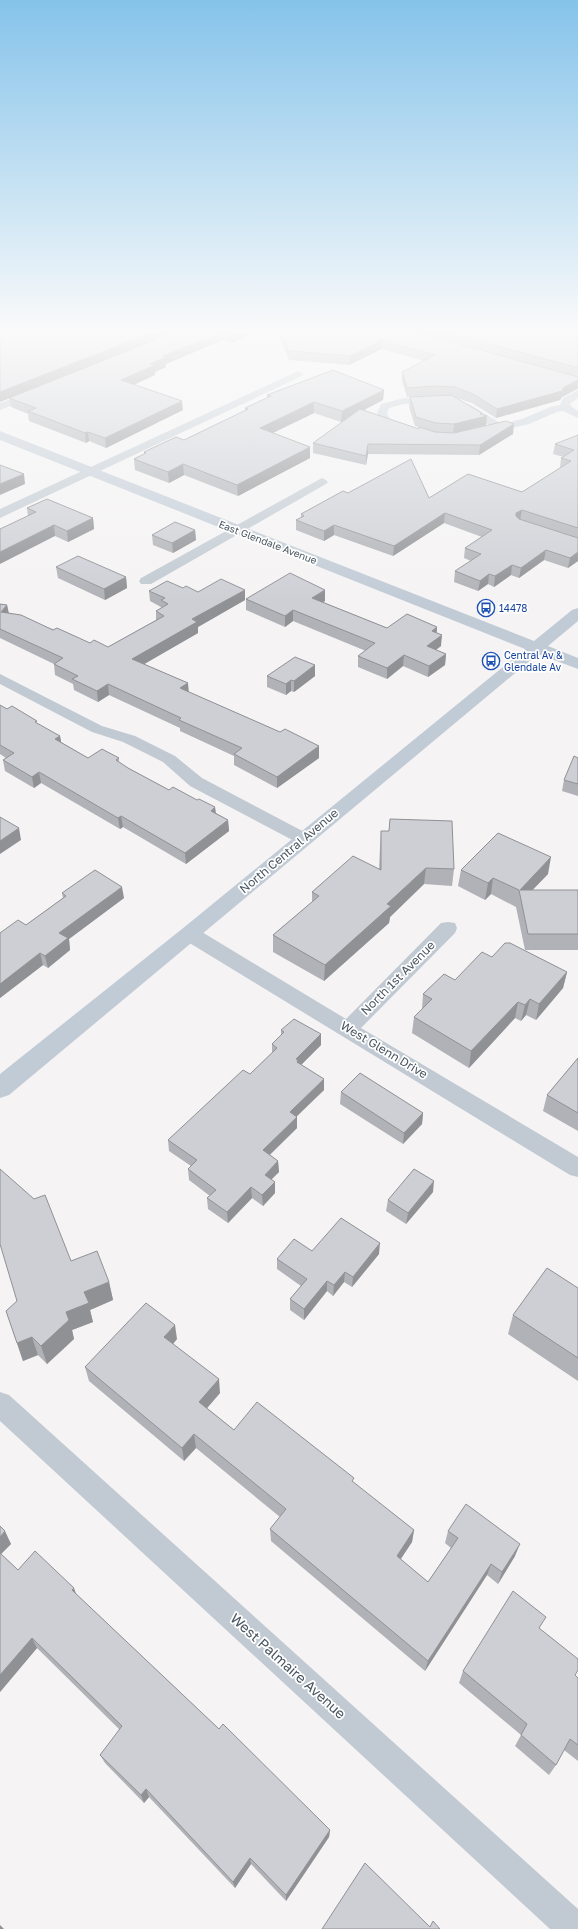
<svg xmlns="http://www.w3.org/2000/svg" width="578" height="1929" viewBox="0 0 578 1929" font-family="'Golos Text',sans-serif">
  <rect width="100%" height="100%" fill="#f5f3f3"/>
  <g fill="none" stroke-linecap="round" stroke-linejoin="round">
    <g fill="#c1cad2" fill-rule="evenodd">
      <path d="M298 371 303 374 302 376 0 518V509Z"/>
      <path d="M578 390V398L570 404 572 407 578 411V418L563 411 557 412 529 424 489 433 484 430 490 426 460 406 465 403 469 404 502 424 522 419 550 407 560 405 563 398Z"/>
      <path d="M33 391 38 394 37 396 0 410V403Z"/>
      <path d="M435 397 440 400 439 402 404 404 389 408 387 413 390 420 410 426 411 428 410 430 406 431 382 424 377 413 381 404 404 398Z"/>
      <path d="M322 478 326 480 328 482 326 484 151 584H141L139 581 141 578Z"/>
      <path d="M0 674 102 726 135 736 175 756 202 778 310 835 313 839 310 843 304 845 298 843 190 786 163 762 123 742 92 732 0 684Z"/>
      <path d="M448 922 455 923 457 928 455 933 361 1028 578 1157V1177L570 1175 183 939 181 934 183 929 190 927 197 929 346 1019 441 923Z"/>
      <path d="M0 1392 9 1395 578 1909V1929H550L0 1421Z"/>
    </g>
    <path fill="#c1cbd6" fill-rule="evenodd" d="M0 431 534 641 572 610 578 608V621L548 646 578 658V669L538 654 9 1095 0 1098V1074L182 929 525 649 0 440Z"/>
  </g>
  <g fill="#b0b2b7">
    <path d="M0 332H171L163 337 98 363 170 334 174 332H256L231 343 223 340 166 364V367L155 372V375L134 385 183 410 106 448 89 441 86 443 29 421 28 414 11 407 9 398 0 402Z"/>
    <path d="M277 332H578V389H577L562 397 560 400 496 418 472 403 453 397 482 414 487 416 486 425 513 434 479 455 368 454 366 465 313 453V443L345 420 341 422 314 413 273 433 310 458 238 496 184 475 169 483 135 470 134 459 144 454V452L184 440 245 411V408L267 398V395L384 390 383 400 364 410 419 429V427L415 426 409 407 410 397 437 396 407 397 402 381V372L424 361 382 349 349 365 289 360Z"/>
    <path d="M578 435V561L568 568 544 560 519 578 511 575 494 587 488 584 478 591 454 582 455 571 471 561 464 558 465 548 482 537 444 523 393 556 334 535 324 541 296 530V520L301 517V514L348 493 429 498 522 492 560 468 561 458 564 457 553 454 555 444Z"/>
    <path d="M27 508 93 518 94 529 68 542 55 536 28 516Z"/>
    <path d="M195 530 196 540 173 553 153 545 152 535Z"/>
    <path d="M56 567 126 577 127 588 105 600 58 578Z"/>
    <path d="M183 588 198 592 245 600 198 627V633L144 664 188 683V692L280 732 319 746V758L277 788 234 765V756L180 731V728L109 695 98 702 74 690 73 684 55 675 54 664 0 638V604L7 605 9 613 90 643 108 647 156 620V611L161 608V607L150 601 149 591Z"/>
    <path d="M325 590V601L322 602 387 628 437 627V633L441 646 436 650 446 654 445 665 428 677 403 666 387 679 358 667V656L366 651 293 621 285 627 246 610V599Z"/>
    <path d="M315 665V676L294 692 291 691 286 695 267 687V676Z"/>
    <path d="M0 705 60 736 61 742 88 758H119V762L128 768 169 790 215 807 216 813 228 820 229 831 186 864 123 827 120 829 41 783 34 788 5 771 3 760 6 758 0 754Z"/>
    <path d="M578 758V796L562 791 564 780Z"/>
    <path d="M390 819 454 869 452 886 424 884 390 917 389 923 324 981 273 952V935L312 902V892L379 870 380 847 381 831H389Z"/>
    <path d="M461 870 548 874 532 890H578V950H525L516 907 491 894 485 900 458 886Z"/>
    <path d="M62 893 124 898 69 939 70 950 48 968 43 965 0 998V933L26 925 63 898Z"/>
    <path d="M492 957 567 972 563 988 536 1020 526 1015 521 1021 515 1018 469 1068 412 1033 414 1017 422 1009 423 994 455 980Z"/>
    <path d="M281 1030 321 1034V1045L301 1065 324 1090 296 1116 297 1128 270 1155 278 1161 279 1172 271 1179 275 1182V1193L263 1206 252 1198 228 1223 208 1209 207 1198 210 1196 189 1180 188 1169 191 1166 169 1151 168 1140 250 1074 272 1053V1044L281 1035Z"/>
    <path d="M578 1058V1131L543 1111 547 1095Z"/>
    <path d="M341 1092 423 1113 422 1124 403 1144 340 1104Z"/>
    <path d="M433 1192 406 1224 386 1211 388 1200Z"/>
    <path d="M312 1251 379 1254 352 1287 344 1282 333 1296 327 1291 304 1320 290 1310V1299L301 1286 277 1269V1259Z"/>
    <path d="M71 1261 109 1282 113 1300 90 1310 93 1322 72 1330 74 1339 47 1364 38 1355 23 1361 6 1311Z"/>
    <path d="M578 1288V1381L508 1334 513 1315Z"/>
    <path d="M177 1339 173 1344 220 1393 207 1408 234 1430 353 1483 414 1530 412 1542 400 1559 428 1582 451 1548 445 1543 448 1531 515 1556 498 1584 487 1575 425 1671 271 1541 270 1529 280 1517 196 1448 184 1461 89 1381 85 1367Z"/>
    <path d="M0 1526 11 1544 1 1554 18 1570 76 1594 219 1729 330 1830 329 1837 286 1901 251 1864 235 1888 149 1797 144 1803 105 1763 100 1755 120 1730 37 1648 0 1692Z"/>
    <path d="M540 1629 575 1675 578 1678V1761L564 1750 556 1765 549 1775 515 1746 521 1735 459 1683 463 1671Z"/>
  </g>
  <g fill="#909195">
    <path d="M153 332H171L163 337 0 402V392Z"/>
    <path d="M222 332H223V340L166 364V367L155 372V375L122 390 121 380 150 364 163 356Z"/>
    <path d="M235 332H256L231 343V334Z"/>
    <path d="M382 340V349L349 365 350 356Z"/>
    <path d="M578 380 577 389 562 397 560 400 496 418 497 409 564 387Z"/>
    <path d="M384 390 383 400 341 422 342 411Z"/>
    <path d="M182 401 183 410 106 448 105 438Z"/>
    <path d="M314 402V413L260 439V428Z"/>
    <path d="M482 413V417L487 416 486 425 453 433 454 424Z"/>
    <path d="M514 424 513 434 479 455 480 445Z"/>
    <path d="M88 432 89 441 86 443 85 433Z"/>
    <path d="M368 444V454L366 465V456Z"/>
    <path d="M310 447V458L238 496 237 485Z"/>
    <path d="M183 464 184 475 169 483 168 472Z"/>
    <path d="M24 474 25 484 0 495V484Z"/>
    <path d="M522 510 520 520 515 523 516 513Z"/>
    <path d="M445 513 444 523 393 556 394 546Z"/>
    <path d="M93 518 94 529 68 542 67 531Z"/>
    <path d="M54 525 55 536 0 564V552Z"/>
    <path d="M334 525V535L324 541V531Z"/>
    <path d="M195 530 196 540 173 553 172 543Z"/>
    <path d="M546 550 544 560 519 578 521 568Z"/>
    <path d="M578 552V561L568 568 570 558Z"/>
    <path d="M512 565 511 575 494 587 495 576Z"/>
    <path d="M489 574 488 584 478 591 480 581Z"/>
    <path d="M126 577 127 588 105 600 104 589Z"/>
    <path d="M245 590V600L198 627V633L134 670 132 659 192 619Z"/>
    <path d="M325 590V601L312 609V598Z"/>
    <path d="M7 605 9 616 1 612Z"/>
    <path d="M293 610V621L285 627V616Z"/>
    <path d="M437 627 436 638 432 631Z"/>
    <path d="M442 635 441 646 426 657 427 646Z"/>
    <path d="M446 654 445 665 428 677 429 666Z"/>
    <path d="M404 655 403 666 387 679V668Z"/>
    <path d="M315 665V676L294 692V681Z"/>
    <path d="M291 680V691L286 695V684Z"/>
    <path d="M188 683 189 694 180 688Z"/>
    <path d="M108 684 109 695 98 702 97 691Z"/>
    <path d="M60 736 62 747 55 739Z"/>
    <path d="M319 746V758L277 788V777Z"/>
    <path d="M39 772 41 783 34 788 32 777Z"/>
    <path d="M215 807 216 819 211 811Z"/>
    <path d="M121 816 123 827 120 829 118 818Z"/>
    <path d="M228 820 229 831 186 864 185 853Z"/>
    <path d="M19 828 21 840 0 854V841Z"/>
    <path d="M551 857 548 874 522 901 520 890Z"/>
    <path d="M426 868 424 884 390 917 389 923 324 981 325 965 387 904Z"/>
    <path d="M493 878 491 894 485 900 488 883Z"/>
    <path d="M122 887 124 898 69 939 70 950 48 968 45 956 59 933Z"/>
    <path d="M40 953 43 965 0 998V984Z"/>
    <path d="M567 972 563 988 536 1020 539 1004Z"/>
    <path d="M530 999 526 1015 521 1021 525 1005Z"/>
    <path d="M518 1002 515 1018 469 1068 471 1051Z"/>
    <path d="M321 1034V1045L298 1068 296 1059Z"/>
    <path d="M324 1079V1090L290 1123V1112Z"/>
    <path d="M423 1113 422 1124 403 1144 404 1133Z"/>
    <path d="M297 1117V1128L263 1161V1150Z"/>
    <path d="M278 1161 279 1172 265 1186V1175Z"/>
    <path d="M434 1181 433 1192 406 1224 408 1213Z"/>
    <path d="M275 1182V1193L263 1206 262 1195Z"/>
    <path d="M251 1187 252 1198 228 1223 227 1212Z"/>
    <path d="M380 1243 379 1254 352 1287 353 1277Z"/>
    <path d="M345 1272 344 1282 333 1296 334 1285Z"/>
    <path d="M327 1281V1291L304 1320V1309Z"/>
    <path d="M109 1282 113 1300 90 1310 93 1322 72 1330 74 1339 47 1364 41 1346 66 1312 84 1292Z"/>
    <path d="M175 1325 177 1339 167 1351 164 1337Z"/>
    <path d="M32 1337 38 1355 23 1361 17 1343Z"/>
    <path d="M219 1379 220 1393 201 1415 199 1402Z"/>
    <path d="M194 1434 196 1448 184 1461 182 1448Z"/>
    <path d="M414 1530 412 1542 395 1568 397 1556Z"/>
    <path d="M5 1531 11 1544 0 1555V1537Z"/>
    <path d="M520 1544 515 1556 498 1584 502 1572Z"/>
    <path d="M491 1564 487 1575 425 1671 428 1661Z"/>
    <path d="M74 1588 78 1599 72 1590Z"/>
    <path d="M32 1638 37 1648 0 1692V1675Z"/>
    <path d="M146 1789 149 1797 144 1803 141 1795Z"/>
    <path d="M330 1830 329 1837 286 1901V1895Z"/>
    <path d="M250 1858 251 1864 235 1888 233 1882Z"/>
    <path d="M0 1925 4 1929H0Z"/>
  </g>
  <g fill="#cdcfd5" stroke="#909195">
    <path d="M0 332H153L0 392Z"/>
    <path d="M174 332H222L163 356 166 357 150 364 155 365 121 380 182 401 105 438 88 432 85 433 28 411 36 408 9 398 170 334Z"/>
    <path d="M225 332H235L231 334Z"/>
    <path d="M281 332H416L578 377V380L564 387 562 391 497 409 473 394 455 387 434 386 407 388 402 372 435 355 382 340 350 356 289 351Z"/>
    <path d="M447 332H578V368Z"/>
    <path d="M333 370 384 390 342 411 314 402 260 428 310 447 237 485 183 464 168 472 134 459 146 453 144 452 176 437 184 440 248 409 245 408 271 396 267 395Z"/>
    <path d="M451 395 482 413 480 414 487 416 454 424 436 423 416 417 410 397Z"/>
    <path d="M360 409 419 429V427L435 432 454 433 506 421 514 424 480 445 368 444 366 456 313 443Z"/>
    <path d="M578 435V528L522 510 516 513V516L519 519 578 538V552L570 558 546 550 521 568 512 565 495 576 489 574 480 581 455 571 481 554 465 548 492 530 445 513 394 546 334 525 324 531 296 520 304 516 301 514 343 491 348 493 411 459 429 498 468 474 522 492 571 461 561 458 574 450 555 444Z"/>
    <path d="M0 465 24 474 0 484Z"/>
    <path d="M47 499 93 518 67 531 54 525 0 552V529L36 512 27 508Z"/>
    <path d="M175 522 195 530 172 543 152 535Z"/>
    <path d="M78 556 126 577 104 589 56 567Z"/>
    <path d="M290 573 325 590 312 598 387 628 407 614 437 627 432 631 442 635 427 646 446 654 429 666 404 655 387 668 358 656 375 643 293 610 285 616 246 599Z"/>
    <path d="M221 579 245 590 192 619 197 622 132 659 188 683 180 688 280 732 285 729 319 746 277 777 234 754 242 748 179 720 181 718 108 684 97 691 72 679 78 676 54 664 63 658 0 629V604L7 605 1 612 21 615 53 630 57 628 90 643 94 640 108 647 164 616 156 611 168 604 161 600 165 598 149 591 167 581 183 588 186 586 198 592Z"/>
    <path d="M295 657 315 665 294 681 291 680 286 684 267 676Z"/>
    <path d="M0 705 7 709 12 706 37 721 35 722 60 736 55 739 88 758 102 749 119 758 116 760 128 768 169 790 173 787 197 800 199 799 215 807 211 811 228 820 185 853 121 816 118 818 39 772 32 777 3 760 14 753 0 745Z"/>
    <path d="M574 756 578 758V784L564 780Z"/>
    <path d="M0 817 19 828 0 841Z"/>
    <path d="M390 819 452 821 454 869 426 868 387 904 391 906 325 965 273 935 319 896 312 892 353 856 381 870V831H389Z"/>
    <path d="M498 833 551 857 520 890H578V934H528L519 890 493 878 488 883 461 870Z"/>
    <path d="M95 870 122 887 59 933 68 938 45 956 40 953 0 984V933L18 920 26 925 66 896 62 893Z"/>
    <path d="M505 943H510L567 972 539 1004 530 999 525 1005 518 1002 471 1051 414 1017 432 999 423 994 444 974 455 980 482 952 492 957Z"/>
    <path d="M294 1019 321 1034 296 1059 298 1060 297 1062 324 1079 290 1112 297 1117 263 1150 278 1161 265 1175 275 1182 262 1195 251 1187 227 1212 207 1198 216 1190 188 1169 197 1160 168 1140 243 1070 250 1074 277 1048 272 1044 284 1032 281 1030Z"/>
    <path d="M578 1058V1113L547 1095Z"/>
    <path d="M360 1073 423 1113 404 1133 341 1092Z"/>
    <path d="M0 1169 34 1199 45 1195 71 1261 97 1251 109 1282 84 1292 89 1303 66 1312 69 1320 41 1346 32 1337 17 1343 6 1311 17 1301 0 1244Z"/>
    <path d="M414 1169 434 1181 408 1213 388 1200Z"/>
    <path d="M341 1218 380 1243 353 1277 345 1272 334 1285 327 1281 304 1309 290 1299 307 1279 277 1259 294 1239 312 1251Z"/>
    <path d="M547 1268 578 1288V1358L513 1315Z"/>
    <path d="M146 1303 175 1325 164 1337 219 1379 199 1402 234 1430 257 1402 354 1478 352 1481 414 1530 397 1556 428 1582 458 1538 448 1531 466 1504 520 1544 502 1572 491 1564 428 1661 270 1529 286 1509 194 1434 182 1448 85 1367Z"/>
    <path d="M0 1526 5 1531 0 1537Z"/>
    <path d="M35 1551 74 1588 72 1590 219 1729 223 1724 330 1830 286 1895 250 1858 233 1882 146 1789 141 1795 100 1755 122 1726 32 1638 0 1675V1553L18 1570Z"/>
    <path d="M513 1591 546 1617 539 1628 578 1659V1670L575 1675 578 1678V1745L570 1739 556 1765 521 1735 527 1724 463 1671Z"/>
    <path d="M365 1863 430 1927 433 1921 440 1929H322Z"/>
  </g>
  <linearGradient id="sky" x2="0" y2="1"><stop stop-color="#85c3ea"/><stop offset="0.55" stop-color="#fafafa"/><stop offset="1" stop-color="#fafafa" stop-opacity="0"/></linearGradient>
  <rect width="578" height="602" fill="url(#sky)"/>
  <defs>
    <symbol id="bus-ring" viewBox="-11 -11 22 22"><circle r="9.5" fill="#fff" stroke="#1a4fb4" stroke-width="1.5"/><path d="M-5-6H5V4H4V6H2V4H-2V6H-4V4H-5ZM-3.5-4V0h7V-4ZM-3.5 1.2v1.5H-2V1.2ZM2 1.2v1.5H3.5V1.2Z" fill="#1a4fb4"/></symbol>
  </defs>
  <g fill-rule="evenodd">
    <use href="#bus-ring" x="476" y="598" width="20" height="20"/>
    <use href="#bus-ring" x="481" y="651" width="20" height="20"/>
  </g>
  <g text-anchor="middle" stroke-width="3.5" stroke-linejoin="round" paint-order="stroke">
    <g font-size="10" fill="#4a5661" stroke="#fff">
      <text transform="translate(268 542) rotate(21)" y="4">East Glendale Avenue</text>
    </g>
    <g font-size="10" fill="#164399" stroke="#fff" text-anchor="start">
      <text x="499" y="612">14478</text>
      <text x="504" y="659">Central Av &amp;<tspan x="504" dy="12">Glendale Av</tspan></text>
    </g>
    <g font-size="12" fill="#4a5661" stroke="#fff">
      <text transform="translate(289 851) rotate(-40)" y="4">North Central Avenue</text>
      <text transform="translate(398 978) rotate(-45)" y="4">North 1st Avenue</text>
      <text transform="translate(384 1050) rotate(31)" y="4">West Glenn Drive</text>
    </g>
    <g font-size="14" fill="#4a5661" stroke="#fff">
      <text transform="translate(288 1666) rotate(42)" y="5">West Palmaire Avenue</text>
    </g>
  </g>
</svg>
